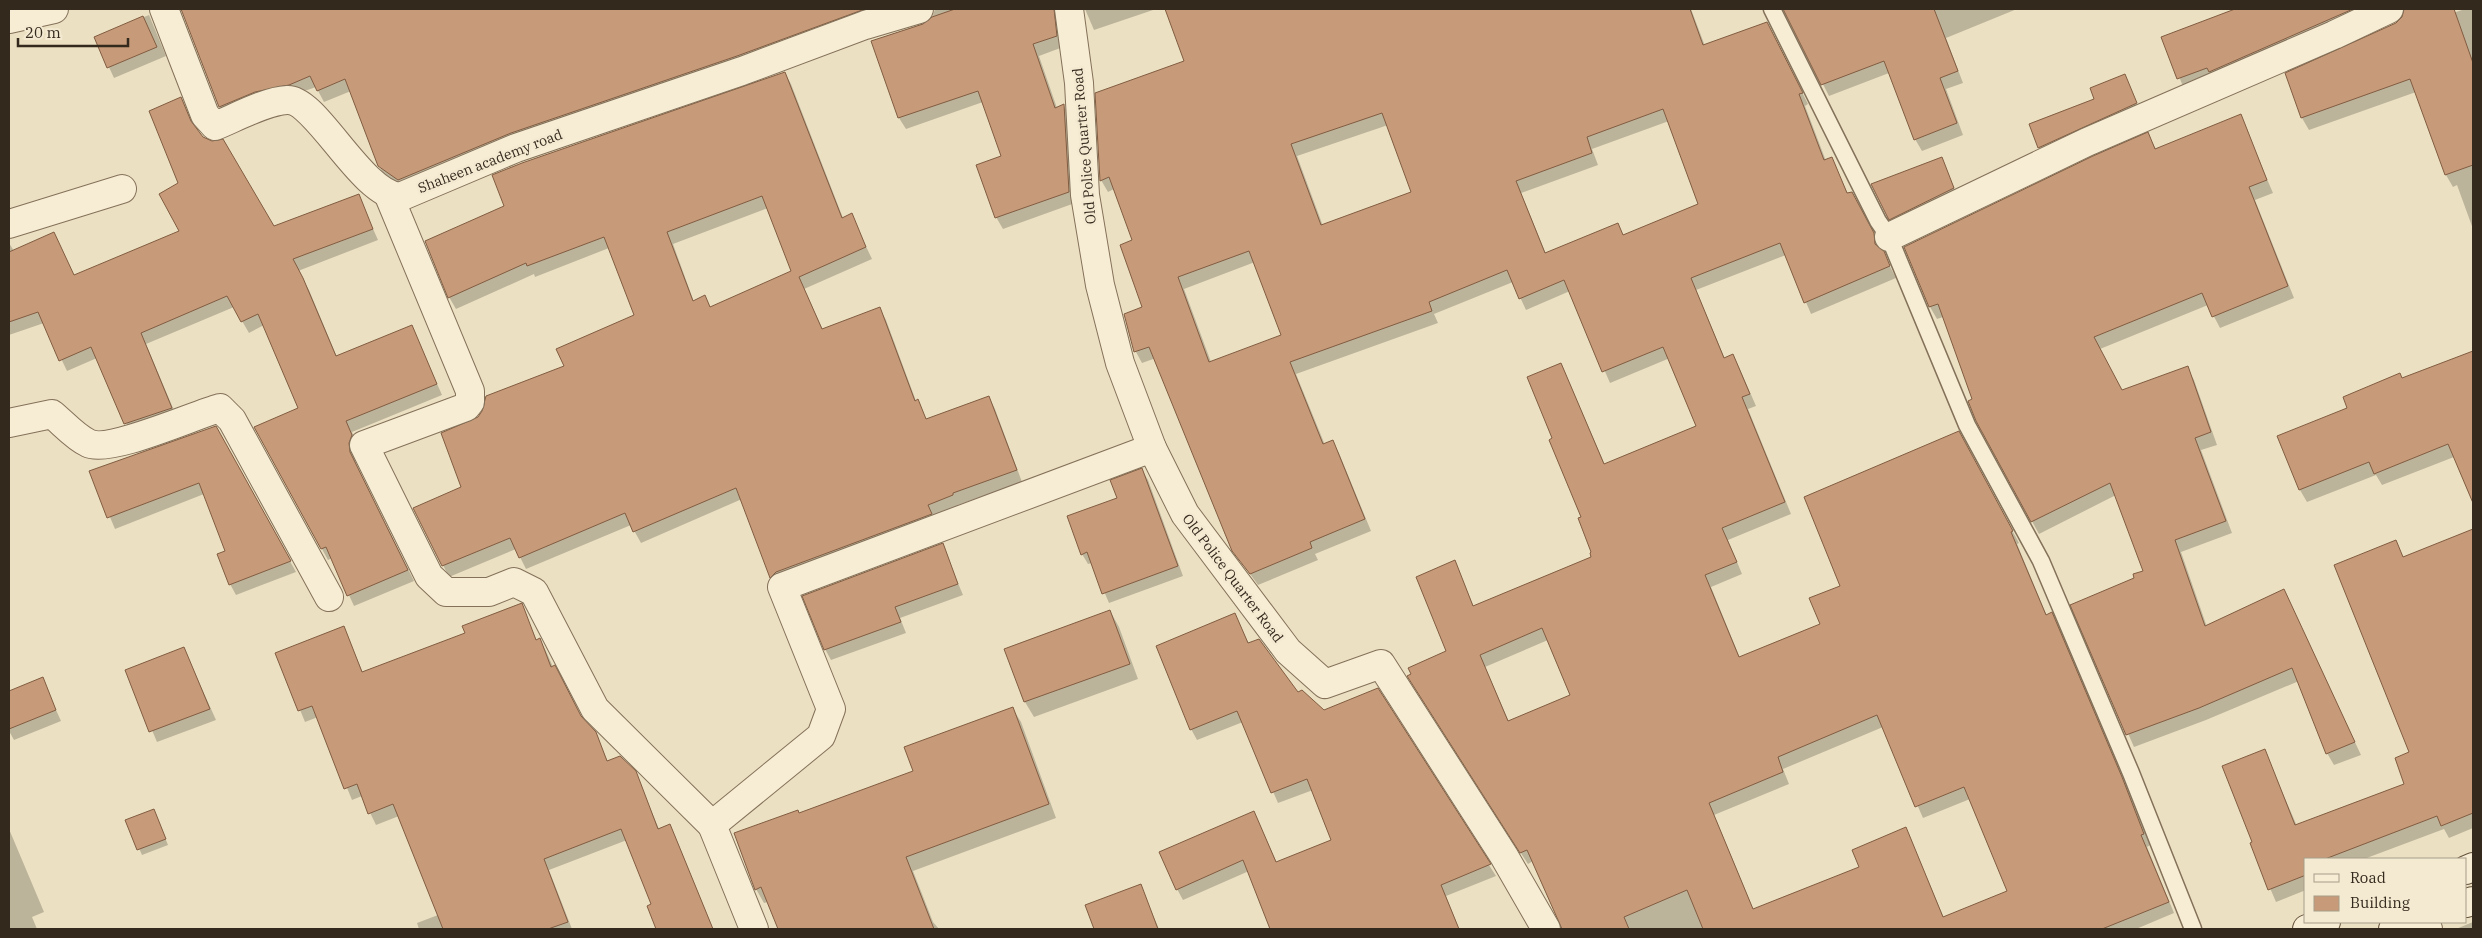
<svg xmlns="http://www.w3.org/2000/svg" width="2482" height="938" viewBox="0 0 2482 938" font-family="'IBM Plex Serif',serif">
  <rect width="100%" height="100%" fill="#ebe0c2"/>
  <g fill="#0003" fill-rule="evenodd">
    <path d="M180 9H915L406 191 386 178 379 166 351 91 324 102 316 87 227 118 220 107 183 12Z"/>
    <path d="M935 9H1065L1063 47 1039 56 1057 108 1064 106 1070 117 1075 203 1003 229 996 217 1002 157 983 102 906 129 899 118 872 41 931 21Z"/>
    <path d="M1085 9H1156L1094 30Z"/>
    <path d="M1166 9H1214L1243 83 1288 66 1268 9H1395L1441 53 1425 9H1691L1705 46 1773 35 1808 104 1805 106 1826 161 1832 158 1848 194 1858 205 1896 278 1811 314 1786 255 1696 290 1725 359 1733 355 1739 367 1756 406 1748 409 1791 514 1728 540 1742 574 1711 587 1740 658 1822 625 1842 586 1965 444 2019 543 2017 544 2047 616 2051 614 2058 625 2128 790 2150 845 2147 847 2174 913 2136 929H1800L1796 923 1906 829 1944 918 2009 891 1970 799 1923 818 1883 727 1783 769 1789 784 1714 815 1761 928 1562 929 1561 921 1533 861 1528 864 1415 688 1448 652 1454 562 1474 607 1593 558 1583 518 1554 439 1561 364 1605 465 1698 426 1670 358 1610 383 1570 291 1526 310 1513 282 1434 314 1438 323 1296 374 1325 445 1332 441 1339 453 1371 531 1315 554 1318 560 1258 585 1233 550 1156 358 1142 363 1136 352 1125 315 1144 308 1134 241 1114 189 1108 192 1101 180 1185 62ZM1669 121 1700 205 1624 236 1617 224 1546 254 1521 193 1598 165 1592 149ZM1388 125 1412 192 1323 226 1297 156ZM1255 262 1282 336 1211 362 1184 289ZM1548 640 1571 696 1509 722 1485 667Z"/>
    <path d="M1785 9H2017L1946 38 1963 83 1946 89 1963 135 1922 151 1915 139 1889 73 1829 96Z"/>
    <path d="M2238 9H2390L2185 91 2163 38Z"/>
    <path d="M2405 9H2431L2435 19 2465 9H2473V229L2457 185 2453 187 2446 175 2416 92 2309 130 2302 118 2286 74 2397 24 2403 18Z"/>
    <path d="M149 15 166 56 114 78 95 37Z"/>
    <path d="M785 73 791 84 843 218 851 215 872 259 804 289 823 330 880 309 886 320 916 401 927 420 989 397 995 409 1022 482 958 505 959 507 777 588 771 577 742 499 641 543 631 525 526 569 516 549 449 577 443 565 479 418 565 367 635 315 609 248 535 277 534 274 456 309 449 297 506 207ZM768 208 793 272 711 308 705 297 694 302 673 244Z"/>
    <path d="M2127 81 2138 109 2042 153 2030 124 2096 99Z"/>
    <path d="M181 98 194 127 274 228 358 195 378 240 298 271 309 290 337 357 412 327 442 395 352 432 358 447 354 455 356 464 414 581 354 606 332 558 328 560 322 549 300 409 264 325 249 333 234 307 146 344 178 420 132 435 97 358 67 371 44 323 9 335V243L14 251 54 233 74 276 181 232Z"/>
    <path d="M2240 116 2273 193 2255 200 2294 298 2220 328 2208 305 2100 349 2122 391 2187 368 2194 380 2217 445 2201 450 2232 533 2181 552 2207 627 2284 591 2361 755 2334 765 2327 753 2299 681 2206 720 2134 747 2072 605 2136 578 2145 572 2116 495 2039 534 1977 420 1973 400 1943 317 1937 319 1930 307 1906 248 2148 134 2156 149Z"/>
    <path d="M1942 159 1959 200 1896 230 1890 219Z"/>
    <path d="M2473 352V503L2454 457 2382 485 2376 475 2307 502 2300 490 2349 409 2402 379Z"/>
    <path d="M215 427 296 572 236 595 230 584 226 552 204 494 115 529 91 472Z"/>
    <path d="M1142 470 1148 480 1183 576 1109 603 1092 563 1088 564 1082 554 1118 499Z"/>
    <path d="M2473 531V828L2449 838 2444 829 2364 859H2306V890L2276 902 2251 844 2254 843 2264 750 2297 826 2406 785 2411 752 2395 542 2404 558Z"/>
    <path d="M942 545 963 595 900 618 906 633 831 660 825 649Z"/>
    <path d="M521 605 537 641 540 640 546 651 553 667 582 719 595 732 608 762 635 772 659 829 670 825 713 929H658L649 906 653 905 627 840 549 870 572 929H419L417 923 438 915 399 816 376 825 362 796 352 800 318 717 305 722 277 654 344 628 363 673 466 634Z"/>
    <path d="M1110 611 1119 627 1138 679 1034 717 1025 702 1006 650Z"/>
    <path d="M1235 615 1249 644 1297 693 1323 712 1377 690 1496 876 1446 896 1459 929H1271L1249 871 1183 900 1177 889 1254 812 1277 863 1333 840 1313 790 1278 803 1243 722 1197 740 1191 729Z"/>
    <path d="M184 649 216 720 157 742 127 671Z"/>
    <path d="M42 679 61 721 14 740 9 731V693Z"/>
    <path d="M1013 709 1021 722 1056 818 913 871 933 922 939 929H779L768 902 764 903 756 889 799 815 914 772Z"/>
    <path d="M156 815 168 845 142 855 127 821Z"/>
    <path d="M9 829 44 912 32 917 37 929H9Z"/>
    <path d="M1140 886 1159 929H1095L1086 906Z"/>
    <path d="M2473 922V929H2456Z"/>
  </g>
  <g fill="#c79b79" stroke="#815c41" fill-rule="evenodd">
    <path d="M181 9H865L737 56 511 133 398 180 378 166 345 79 317 91 310 76 289 85 255 92 219 107Z"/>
    <path d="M955 9H1054L1057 36 1033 44 1055 108 1064 104 1069 192 995 218 976 165 1001 156 978 91 898 118 871 41 923 24 932 17Z"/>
    <path d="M1165 9H1690L1703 45 1767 22 1803 93 1799 94 1824 160 1832 157 1847 193 1852 192 1874 233 1875 244 1884 251 1890 266 1804 303 1780 243 1691 278 1724 358 1733 354 1750 394 1742 397 1785 502 1722 528 1737 562 1705 575 1739 657 1820 624 1809 598 1840 586 1804 497 1959 431 2013 531 2011 532 2046 615 2052 612 2122 777 2144 834 2141 835 2169 902 2102 929H1703L1687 890 1624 917 1629 929H1562L1527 850 1520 853 1407 676 1411 674 1408 668 1446 651 1416 577 1455 560 1473 606 1591 557 1590 553 1591 552 1578 518 1581 517 1549 440 1552 438 1527 377 1561 363 1604 464 1696 426 1663 347 1602 372 1564 280 1519 299 1507 270 1429 302 1432 311 1290 362 1323 444 1333 440 1365 519 1310 542 1312 548 1250 574 1232 551 1149 347 1134 352 1124 314 1142 307 1120 245 1132 240 1109 177 1100 181 1095 93 1184 61ZM1663 109 1698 204 1623 235 1618 223 1545 253 1516 181 1592 153 1587 137ZM1382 113 1411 192 1321 225 1291 144ZM1249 251 1281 335 1209 362 1178 277ZM1542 628 1570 695 1508 721 1480 655ZM1877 715 1915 807 1964 787 2007 891 1943 917 1906 827 1852 850 1859 867 1753 909 1709 803 1783 772 1778 757Z"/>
    <path d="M1783 9H1934L1958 71 1940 78 1957 123 1914 140 1884 61 1821 85Z"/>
    <path d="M2235 9H2353L2209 72 2207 68 2177 79 2161 37Z"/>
    <path d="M2404 9H2454L2473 63V165L2445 175 2410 79 2301 118 2285 73 2396 23 2402 17Z"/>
    <path d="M143 16 157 47 107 68 94 37Z"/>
    <path d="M785 72 842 218 852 213 866 247 799 277 822 329 880 307 915 401 918 399 926 419 989 396 1017 470 953 493V495L928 505 932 514 776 572 770 578 736 488 633 532 625 513 519 558 510 538 442 566 413 508 461 487 441 433 478 417 482 411 486 396 564 366 556 349 634 315 604 237 527 266 526 263 448 298 425 241 504 206 492 175 522 163ZM762 196 791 271 710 307 705 295 693 301 667 232Z"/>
    <path d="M2125 74 2137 103 2038 148 2029 124 2094 99 2090 88Z"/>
    <path d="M181 97 191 121 203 137 212 141 223 139 274 226 359 194 373 229 293 259 303 278 336 356 412 325 437 384 346 421 352 435 349 443 350 452 408 570 347 596 326 547 321 549 254 427 298 408 258 314 241 322 227 296 141 333 172 408 124 424 91 347 59 361 38 312 9 322V252L54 232 74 275 179 231 159 194 178 183 149 111Z"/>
    <path d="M2241 114 2267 180 2249 187 2288 286 2212 317 2202 293 2094 337 2122 390 2188 366 2211 432 2195 438 2226 521 2175 540 2205 626 2284 589 2355 742 2326 754 2292 668 2199 708 2126 735 2070 605 2134 578 2133 574 2143 571 2110 483 2031 522 1976 421 1968 401 1972 399 1938 304 1929 307 1904 247 2093 156 2148 132 2155 149Z"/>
    <path d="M1942 157 1954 188 1889 220 1871 184Z"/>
    <path d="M2473 351V503L2448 444 2374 474 2369 462 2299 490 2277 436 2347 408 2343 397 2400 373 2402 378Z"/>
    <path d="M216 426 291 561 229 585 217 554 225 551 199 483 107 518 89 471Z"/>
    <path d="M1142 468 1178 566 1102 594 1087 552 1081 555 1067 516 1117 498 1110 480Z"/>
    <path d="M2473 529V813L2441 826 2437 816 2325 859H2306V875L2268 890 2250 843 2252 842 2222 766 2265 749 2295 825 2404 784 2395 758 2409 752 2334 565 2396 540 2403 557Z"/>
    <path d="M943 543 958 584 895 607 901 622 824 650 802 596Z"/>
    <path d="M522 603 536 640 540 638 551 667 555 665 581 716 596 732 607 761 620 756 636 771 658 829 670 824 713 929H656L647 906 651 904 621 829 544 859 568 922 548 929H443L393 804 368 814 357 784 344 789 312 706 298 711 275 653 344 626 362 672 465 633 462 626Z"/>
    <path d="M1110 610 1130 664 1024 702 1004 649Z"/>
    <path d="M1235 613 1248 643 1259 639 1298 692 1302 690 1324 710 1378 688 1491 864 1441 885 1459 929H1270L1243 860 1176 890 1159 852 1254 811 1276 862 1331 840 1307 779 1271 793 1237 711 1190 730 1156 646Z"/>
    <path d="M184 647 210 709 149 732 125 670Z"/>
    <path d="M43 677 56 710 9 729V691Z"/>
    <path d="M1013 707 1049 804 906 857 934 929H778L761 887 755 890 734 833 798 810 799 813 913 771 904 747Z"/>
    <path d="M154 809 166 839 137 850 125 820Z"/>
    <path d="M1141 884 1158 929H1094L1085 905Z"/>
  </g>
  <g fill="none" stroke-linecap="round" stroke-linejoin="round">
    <defs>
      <path id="lane" d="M1772 9 1878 221 1889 237 1967 425 2041 561 2131 773 2193 929"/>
      <g id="street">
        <path d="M164 9 205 115 215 126C235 118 266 101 287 100 316 98 360 193 400 197L516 148 742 71 865 25 919 9"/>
        <path d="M1069 9 1079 83 1085 195 1100 285 1120 363 1152 448 1185 514 1288 651 1325 684 1381 664 1504 856 1546 929"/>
        <path d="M9 19 54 9"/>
        <path d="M389 196 470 391V402L466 407 364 445 429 576 446 592H489L514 582 534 592 595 709 712 825"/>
        <path d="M9 224 122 189"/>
        <path d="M1889 237 2087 142 2334 35 2389 9"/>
        <path d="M9 423 52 414C63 423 75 437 88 443 109 454 194 415 220 408L232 420 329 597"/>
        <path d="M2425 922 2428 929"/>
        <path d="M754 929 712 825 821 736 831 709 782 587 1152 448"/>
      </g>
      <g id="secondary">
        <path d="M2466 870 2473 867"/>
        <path d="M2466 903 2473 901"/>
        <path d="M2307 929 2326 922"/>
        <path d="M2393 929 2412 922"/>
      </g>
    </defs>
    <use href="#lane" stroke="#84715a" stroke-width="19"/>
    <use href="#street" stroke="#84715a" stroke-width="30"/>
    <use href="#secondary" stroke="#65523d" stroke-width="30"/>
    <use href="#lane" stroke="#f7edd4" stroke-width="16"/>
    <use href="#street" stroke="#f7edd4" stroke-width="28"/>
    <use href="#secondary" stroke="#f7edd4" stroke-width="28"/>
  </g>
  <g text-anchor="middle" stroke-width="5" stroke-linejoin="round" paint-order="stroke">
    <g font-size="14" fill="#34291d" stroke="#f3ead1">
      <text transform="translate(1084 146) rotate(-95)" y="5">Old Police Quarter Road</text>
      <text transform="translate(490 161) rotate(-21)" y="5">Shaheen academy road</text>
      <text transform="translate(1233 578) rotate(53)" y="5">Old Police Quarter Road</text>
    </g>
  </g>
  <rect width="2482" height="938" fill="none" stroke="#34291d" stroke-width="20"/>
  <rect x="2304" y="858" width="162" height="65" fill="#f3ead1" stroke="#a79d89"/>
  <rect x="2314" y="874" width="25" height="8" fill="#f7edd4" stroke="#a79d89"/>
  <text x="2350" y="883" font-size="15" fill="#34291d">Road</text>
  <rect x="2314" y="896" width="25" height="15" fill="#c79b79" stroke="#a79d89"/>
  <text x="2350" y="908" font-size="15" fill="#34291d">Building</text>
  <path d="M18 38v8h110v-8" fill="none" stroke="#34291d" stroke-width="2.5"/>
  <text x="25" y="38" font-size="15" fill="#34291d" stroke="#f3ead1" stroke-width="4" paint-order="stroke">20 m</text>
</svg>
